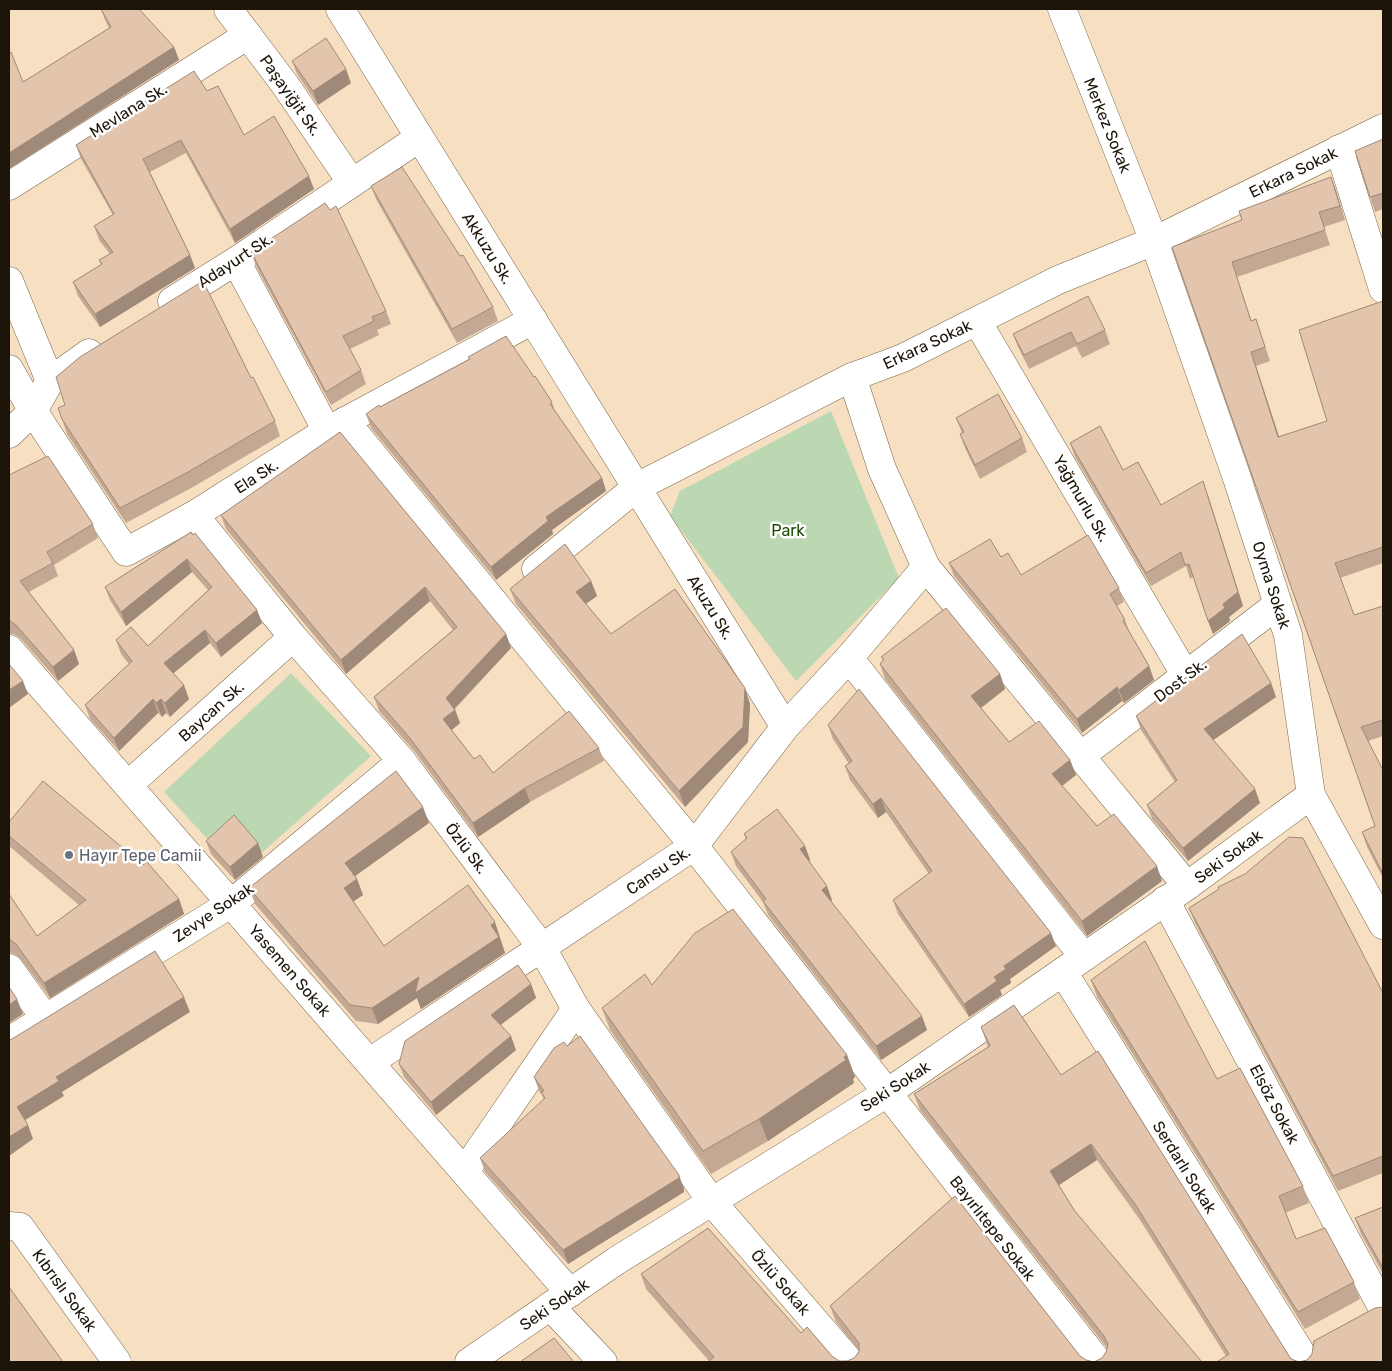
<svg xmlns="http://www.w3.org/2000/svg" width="1392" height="1371" viewBox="0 0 1392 1371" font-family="Rubik,sans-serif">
  <rect width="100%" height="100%" fill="#f7e0c1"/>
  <g fill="#bbd8b2">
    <path d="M831 411 899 578 796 681 670 516 680 491Z"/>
    <path d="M291 673 371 756 239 873 164 792Z"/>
  </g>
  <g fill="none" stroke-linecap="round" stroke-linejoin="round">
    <defs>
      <g id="street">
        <path d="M228 9 286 86 352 183"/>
        <path d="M340 9 785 727"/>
        <path d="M1062 9 1154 241 1237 478 1288 635 1311 795 1383 925"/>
        <path d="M1339 149 1383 289"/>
        <path d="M9 186 248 35"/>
        <path d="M236 261 327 431"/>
        <path d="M9 281 50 381"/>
        <path d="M172 301 236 261 419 138"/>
        <path d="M977 321 1186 676"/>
        <path d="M9 369 33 411 126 552 194 515 327 431 533 320"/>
        <path d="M852 377 882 469 926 567 1187 886"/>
        <path d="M345 421 694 846 1098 1362"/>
        <path d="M9 434 33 411 50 381 89 353"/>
        <path d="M194 515 293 637 402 761 542 948 576 1009 712 1202 850 1362"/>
        <path d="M536 569 637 487 852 377 903 358 1058 280 1154 241 1383 128"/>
        <path d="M9 649 570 1293"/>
        <path d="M849 658 1084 957"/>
        <path d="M1082 755 1277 605"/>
        <path d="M128 785 293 637"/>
        <path d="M1165 900 1383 1309"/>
        <path d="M9 968 45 1018"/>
        <path d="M1063 972 1299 1350 1305 1362"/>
        <path d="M9 1041 232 903 402 761"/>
        <path d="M370 1062 694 846 785 727 849 658 926 567"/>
        <path d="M465 1171 576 1009"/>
        <path d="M9 1226 20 1227 117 1362"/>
        <path d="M550 1306 603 1362"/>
        <path d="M469 1362 616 1261 887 1093 1187 886 1311 795"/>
      </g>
    </defs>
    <use href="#street" stroke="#796549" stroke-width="29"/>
    <use href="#street" stroke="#fff" stroke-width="28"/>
  </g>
  <g fill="#c3a994">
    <path d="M101 9 174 47 179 60 23 82 109 28 105 20Z"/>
    <path d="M292 61 351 83 318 105 297 74Z"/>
    <path d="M207 91 244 135 314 189 235 243 186 153 150 172 190 255 195 268 100 327 78 296 73 282 101 265 99 260 110 254 99 240 94 226 113 215 81 159 76 145Z"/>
    <path d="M1383 139V209L1375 212 1370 197Z"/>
    <path d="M1331 177 1345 220 1324 227 1330 245 1237 277 1251 321 1261 334 1270 361 1256 366 1279 437 1327 421 1383 301V563L1340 578 1354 615 1383 606V736L1368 741 1383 770V878L1367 847 1362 832 1375 826 1172 247 1242 220Z"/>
    <path d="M371 186 493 307 498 321 457 343 376 199Z"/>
    <path d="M251 252 386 311 391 324 377 330 379 335 350 349 361 370 366 384 331 405 256 266Z"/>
    <path d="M1105 330 1110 344 1082 358 1076 346 1029 369 1018 347 1013 334Z"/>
    <path d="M468 357 534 377 552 402 555 411 602 478 606 491 552 530 553 534 496 580 371 428 366 414 469 359Z"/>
    <path d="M251 378 275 421 280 436 193 487 126 523 67 434 62 419Z"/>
    <path d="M956 418 1022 438 1027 452 980 479 965 448 960 434 962 433Z"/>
    <path d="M340 432 506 634 511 648 455 709 460 723 452 730 474 759 493 773 599 748 604 761 530 802 478 837 415 752 379 711 374 697 453 630 430 601 346 674 226 529 221 515Z"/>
    <path d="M1070 443 1123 470 1161 505 1208 495 1243 606 1229 617 1230 621 1213 634 1193 577 1190 579 1186 566 1151 586 1075 457Z"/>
    <path d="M9 475 93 524 98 538 54 565 58 576 29 592 74 650 79 664 58 681 21 639 14 634 9 635Z"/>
    <path d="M191 532 257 610 262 623 221 657 210 643 173 673 189 699 170 717 166 713 162 717 158 713 119 751 90 719 85 705 129 664 121 654 116 640 148 646 208 590 192 572 126 626 110 600 105 587Z"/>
    <path d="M1001 557 1021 575 1119 588 1124 602 1117 606 1125 620 1130 634 1149 666 1154 680 1124 703 1122 701 1082 733 954 576 949 563Z"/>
    <path d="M591 581 597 596 586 604 611 634 750 704 748 742 685 807 516 604 510 589Z"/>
    <path d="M881 657 1000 674 1005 689 981 708 1009 742 1070 760 1076 775 1062 786 1097 826 1162 881 1087 936 885 679 880 664 883 660Z"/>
    <path d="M1271 683 1276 697 1213 740 1255 789 1260 803 1188 861 1152 819 1147 805 1175 782 1141 730 1136 716Z"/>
    <path d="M828 725 1056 946 1010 979 1011 983 1000 990 1002 995 969 1017 898 914 893 900 929 874 886 812 878 818 850 780 845 766 849 764 833 739Z"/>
    <path d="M9 822 179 899 184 914 50 998 21 959 15 954 9 953V894L37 936 79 905 9 846Z"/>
    <path d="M429 823 355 876 357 879 363 895 353 902 384 946 500 938V939L505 953 421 1009 417 998 378 1024 356 1021 255 904 249 888Z"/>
    <path d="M744 834 805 846 810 860H809L832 900 831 901 927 1030 881 1060 768 915 763 902 736 866 731 852 746 839Z"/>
    <path d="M206 841 263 857 235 880 211 854Z"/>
    <path d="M1189 908 1383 993V1173L1338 1191 1195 923Z"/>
    <path d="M1091 980 1217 1079 1303 1186 1309 1203 1285 1213 1296 1239 1354 1282 1360 1299 1305 1329 1097 997Z"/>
    <path d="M531 984 536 998 501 1025 516 1050 436 1115 404 1077 399 1064Z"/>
    <path d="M652 985 847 1055 855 1077 853 1079 854 1083 768 1141 711 1174 610 1030 602 1008Z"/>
    <path d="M1014 1005 1061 1075 1098 1051 1291 1359 1299 1362 1307 1360 1312 1354 1314 1341 1375 1308 1383 1307V1362H1217L1226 1356 1140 1220 1097 1160 1059 1185 1074 1210 1202 1362H708L709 1361 646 1289 641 1274 708 1228 801 1333 807 1327 832 1356 839 1361H847L854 1358 859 1351 836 1322 830 1306 955 1196 1080 1356 1086 1360 1094 1362 1102 1358 1106 1352 1107 1348 920 1110 914 1094 988 1047 981 1027Z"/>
    <path d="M534 1077 684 1189V1192L568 1264 485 1172 480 1158 544 1100 542 1095 539 1091Z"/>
    <path d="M1383 1207V1274L1361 1234 1355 1218Z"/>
  </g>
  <g fill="#9f8978">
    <path d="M174 47 179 60 9 169V153Z"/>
    <path d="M346 69 351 83 318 105 313 91Z"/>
    <path d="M309 176 314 189 235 243 230 229Z"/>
    <path d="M1331 177 1336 191 1345 220 1340 206Z"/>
    <path d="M190 255 195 268 100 327 95 314Z"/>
    <path d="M1232 262 1237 277 1256 335 1251 321Z"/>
    <path d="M1251 352 1256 366 1284 452 1278 437Z"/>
    <path d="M602 478 606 491 552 530 553 534 496 580 491 567 546 517Z"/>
    <path d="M1203 481 1243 606 1229 617 1230 621 1213 634 1208 621 1223 604Z"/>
    <path d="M187 559 192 572 126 626 121 612Z"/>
    <path d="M591 581 597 596 581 607 576 592Z"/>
    <path d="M425 587 430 601 346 674 341 660Z"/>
    <path d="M257 610 262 623 221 657 216 643Z"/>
    <path d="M205 630 210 643 169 677 164 663Z"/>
    <path d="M506 634 511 648 451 712 446 698Z"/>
    <path d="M74 650 79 664 58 681 53 667Z"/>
    <path d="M1149 666 1154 680 1124 703 1119 690Z"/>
    <path d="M1000 674 1005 689 977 711 971 696Z"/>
    <path d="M23 681 28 694 9 708V690Z"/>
    <path d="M1271 683 1276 697 1209 743 1204 729Z"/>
    <path d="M184 685 189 699 170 717 165 703Z"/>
    <path d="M1117 687 1122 701 1082 733 1077 719Z"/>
    <path d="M745 688 750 704 748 742 685 807 679 791Z"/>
    <path d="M153 699 158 713 119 751 114 738Z"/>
    <path d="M161 699 166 713 162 717 156 703Z"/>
    <path d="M455 710 460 723 448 733 443 719Z"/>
    <path d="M1070 760 1076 775 1058 789 1052 774Z"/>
    <path d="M525 788 530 802 478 837 473 823Z"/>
    <path d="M1255 789 1260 803 1188 861 1183 848Z"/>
    <path d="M881 798 886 812 878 818 873 804Z"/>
    <path d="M423 807 429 823 351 879 345 863Z"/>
    <path d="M258 843 263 857 235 880 230 867Z"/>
    <path d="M805 846 810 860 805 863 800 849Z"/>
    <path d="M1157 866 1162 881 1087 936 1082 921Z"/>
    <path d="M357 879 363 895 349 904 344 888Z"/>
    <path d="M827 886 832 900 827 904 822 890Z"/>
    <path d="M179 899 184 914 50 998 44 983Z"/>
    <path d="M495 922 505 953 421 1009 417 998 378 1024 372 1008Z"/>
    <path d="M1051 933 1056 946 1010 979 1011 983 1000 990 1002 995 969 1017 964 1004 994 977 1004 966Z"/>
    <path d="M531 984 536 998 496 1028 491 1015Z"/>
    <path d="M184 997 190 1012 62 1092 64 1096 22 1122 17 1107 56 1077Z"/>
    <path d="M17 999 23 1014 9 1023V1005Z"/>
    <path d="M922 1016 927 1030 881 1060 876 1046Z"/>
    <path d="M511 1036 516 1050 436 1115 431 1102Z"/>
    <path d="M847 1055 855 1077 853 1079 854 1083 768 1141 759 1119Z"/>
    <path d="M28 1125 33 1139 9 1156V1137Z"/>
    <path d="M1091 1144 1097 1160 1056 1187 1050 1171Z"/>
    <path d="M679 1175 684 1189V1192L568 1264 563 1250Z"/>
  </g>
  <g fill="#e3c4ac" stroke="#9f8978">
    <path d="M101 9H139L174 47 9 153V53L11 52 23 82 111 27Z"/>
    <path d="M326 38 346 69 313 91 292 61Z"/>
    <path d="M194 71 207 91 218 86 244 135 274 116 309 176 230 229 181 140 143 159 190 255 95 314 73 282 102 264 99 260 113 252 94 226 114 214 76 145Z"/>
    <path d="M1383 139V193L1370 197 1355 151Z"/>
    <path d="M402 167 460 256 463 255 493 307 452 329 371 186Z"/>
    <path d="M1331 177 1340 206 1319 212 1325 230 1232 262 1251 321 1256 319 1265 347 1251 352 1278 437 1327 421 1299 330 1383 301V547L1335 563 1354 615 1383 606V720L1361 727 1383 770V874L1362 832 1375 826 1172 247 1242 220 1239 211Z"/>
    <path d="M325 203 330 210 336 206 386 311 372 317 374 321 343 336 361 370 326 392 251 252Z"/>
    <path d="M203 281 251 378 253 377 275 421 188 472 120 508 62 419 58 408 65 405 56 377 80 357Z"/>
    <path d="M1088 296 1105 330 1077 344 1071 332 1024 355 1013 334Z"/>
    <path d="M506 336 534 377 535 376 552 402 550 404 602 478 546 517 548 521 491 567 366 414 379 405 380 407 470 359 468 357Z"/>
    <path d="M998 394 1022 438 975 465 960 434 964 432 956 418Z"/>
    <path d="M1100 426 1123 470 1138 462 1161 505 1203 481 1238 592 1223 604 1225 608 1208 621 1189 564 1185 565 1181 552 1146 573 1070 443Z"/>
    <path d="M340 432 506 634 446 698 455 710 443 719 474 759 480 755 493 773 569 711 599 748 525 788 473 823 410 738 374 697 457 627 425 587 341 660 221 515Z"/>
    <path d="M48 456 93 524 47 552 53 563 20 581 74 650 53 667 16 625 9 620V475Z"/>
    <path d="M191 532 193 535 195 533 257 610 216 643 205 630 164 663 184 685 165 703 161 699 156 703 153 699 114 738 85 705 132 661 116 640 131 627 148 646 212 587 187 559 121 612 105 587Z"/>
    <path d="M1088 535 1119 588 1110 594 1125 620 1123 621 1149 666 1119 690 1117 687 1077 719 949 563 990 539 1001 557 1008 553 1021 575Z"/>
    <path d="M565 544 591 581 576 592 611 634 675 589 745 688 743 727 679 791 510 589Z"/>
    <path d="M946 608 1000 674 971 696 1009 742 1039 721 1070 760 1052 774 1097 826 1114 814 1157 866 1082 921 880 664 884 659 881 657Z"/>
    <path d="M1242 634 1271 683 1204 729 1255 789 1183 848 1147 805 1177 780 1136 716Z"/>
    <path d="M9 664 23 681 9 690Z"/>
    <path d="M859 689 1051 933 1004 966 1006 969 994 977 997 981 964 1004 893 900 932 871 881 798 873 804 845 766 852 761 828 725Z"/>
    <path d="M396 771 423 807 345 863 357 879 344 888 384 946 468 885 495 922 491 925 499 937 415 993 419 977 372 1008 350 1005 249 888Z"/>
    <path d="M43 781 143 865 147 862 179 899 44 983 16 944 9 939V894L37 936 86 900 9 836V822Z"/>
    <path d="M777 809 805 846 800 849 827 886 822 890 922 1016 876 1046 763 901 766 899 731 852 747 838 744 834Z"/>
    <path d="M234 815 258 843 230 867 206 841Z"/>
    <path d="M1289 837 1303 838 1383 993V1156L1333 1176 1189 908 1219 889 1218 887 1245 874Z"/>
    <path d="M733 909 847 1055 844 1057 846 1060 759 1119 703 1151 602 1008 645 974 652 985 695 933Z"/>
    <path d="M1145 941 1217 1079 1240 1068 1303 1186 1279 1196 1296 1239 1325 1228 1354 1282 1298 1312 1091 980Z"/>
    <path d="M155 951 184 997 56 1077 59 1081 17 1107 28 1125 9 1137V1040L12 1039Z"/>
    <path d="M518 965 531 984 491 1015 511 1036 431 1102 399 1064 405 1041Z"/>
    <path d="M9 987 17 999 9 1005Z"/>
    <path d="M1014 1005 1061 1075 1098 1051 1291 1359 1299 1362 1307 1360 1312 1354 1314 1341 1375 1308 1383 1307V1362H1217L1229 1354 1135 1204 1091 1144 1050 1171 1074 1210 1202 1362H708L714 1357 641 1274 708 1228 801 1333 807 1327 832 1356 839 1361H847L854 1358 859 1352V1343L830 1306 955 1196 1080 1356 1086 1360 1094 1362 1102 1358 1106 1352 1108 1344 1104 1336 914 1094 990 1046 981 1027Z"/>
    <path d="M580 1036 679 1175V1178L563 1250 480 1158 545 1098 541 1092 544 1091 534 1077 554 1048 564 1042 567 1046Z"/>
    <path d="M1383 1207V1268L1355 1218Z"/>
    <path d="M9 1287 63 1362H9Z"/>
    <path d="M554 1338 574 1362H520Z"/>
  </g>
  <circle fill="#6b7280" stroke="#fff" stroke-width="2" cx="69" cy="855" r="5"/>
  <g text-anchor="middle" stroke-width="5" stroke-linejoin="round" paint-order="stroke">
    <g font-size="16" fill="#1c1409" stroke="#fff">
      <text transform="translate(291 95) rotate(55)" y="6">Paşayiğit Sk.</text>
      <text transform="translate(128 110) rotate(-32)" y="6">Mevlana Sk.</text>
      <text transform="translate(1108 125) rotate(68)" y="6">Merkez Sokak</text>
      <text transform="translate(1293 172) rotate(-26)" y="6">Erkara Sokak</text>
      <text transform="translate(488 248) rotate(58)" y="6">Akkuzu Sk.</text>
      <text transform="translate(235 260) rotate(-33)" y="6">Adayurt Sk.</text>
      <text transform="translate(927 344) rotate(-25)" y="6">Erkara Sokak</text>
      <text transform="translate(256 476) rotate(-33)" y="6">Ela Sk.</text>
      <text transform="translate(1082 498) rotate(60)" y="6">Yağmurlu Sk.</text>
      <text transform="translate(1272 585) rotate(72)" y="6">Oyma Sokak</text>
      <text transform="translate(711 607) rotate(58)" y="6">Akuzu Sk.</text>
      <text transform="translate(1180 680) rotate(-37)" y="6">Dost Sk.</text>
      <text transform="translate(211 711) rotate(-42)" y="6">Baycan Sk.</text>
      <text transform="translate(467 848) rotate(53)" y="6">Özlü Sk.</text>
      <text transform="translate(1228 856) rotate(-36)" y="6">Seki Sokak</text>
      <text transform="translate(658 870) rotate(-34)" y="6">Cansu Sk.</text>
      <text transform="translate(213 912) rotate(-34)" y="6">Zevye Sokak</text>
      <text transform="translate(290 970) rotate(49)" y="6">Yasemen Sokak</text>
      <text transform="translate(895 1086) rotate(-33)" y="6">Seki Sokak</text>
      <text transform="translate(1275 1104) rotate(62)" y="6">Elsöz Sokak</text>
      <text transform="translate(1185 1167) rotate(58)" y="6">Serdarlı Sokak</text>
      <text transform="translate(993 1228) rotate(52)" y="6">Bayırlıtepe Sokak</text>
      <text transform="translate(781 1282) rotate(49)" y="6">Özlü Sokak</text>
      <text transform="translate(65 1290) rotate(54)" y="6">Kıbrıslı Sokak</text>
      <text transform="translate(554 1304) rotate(-34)" y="6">Seki Sokak</text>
    </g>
    <g font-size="16" fill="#1e4b07" stroke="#fff">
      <text x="788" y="536">Park</text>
    </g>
    <g font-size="16" fill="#5b616d" stroke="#fff" text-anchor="start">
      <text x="79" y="861">Hayır Tepe Camii</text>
    </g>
  </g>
  <rect width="1392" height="1371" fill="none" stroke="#1c1409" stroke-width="20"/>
</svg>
